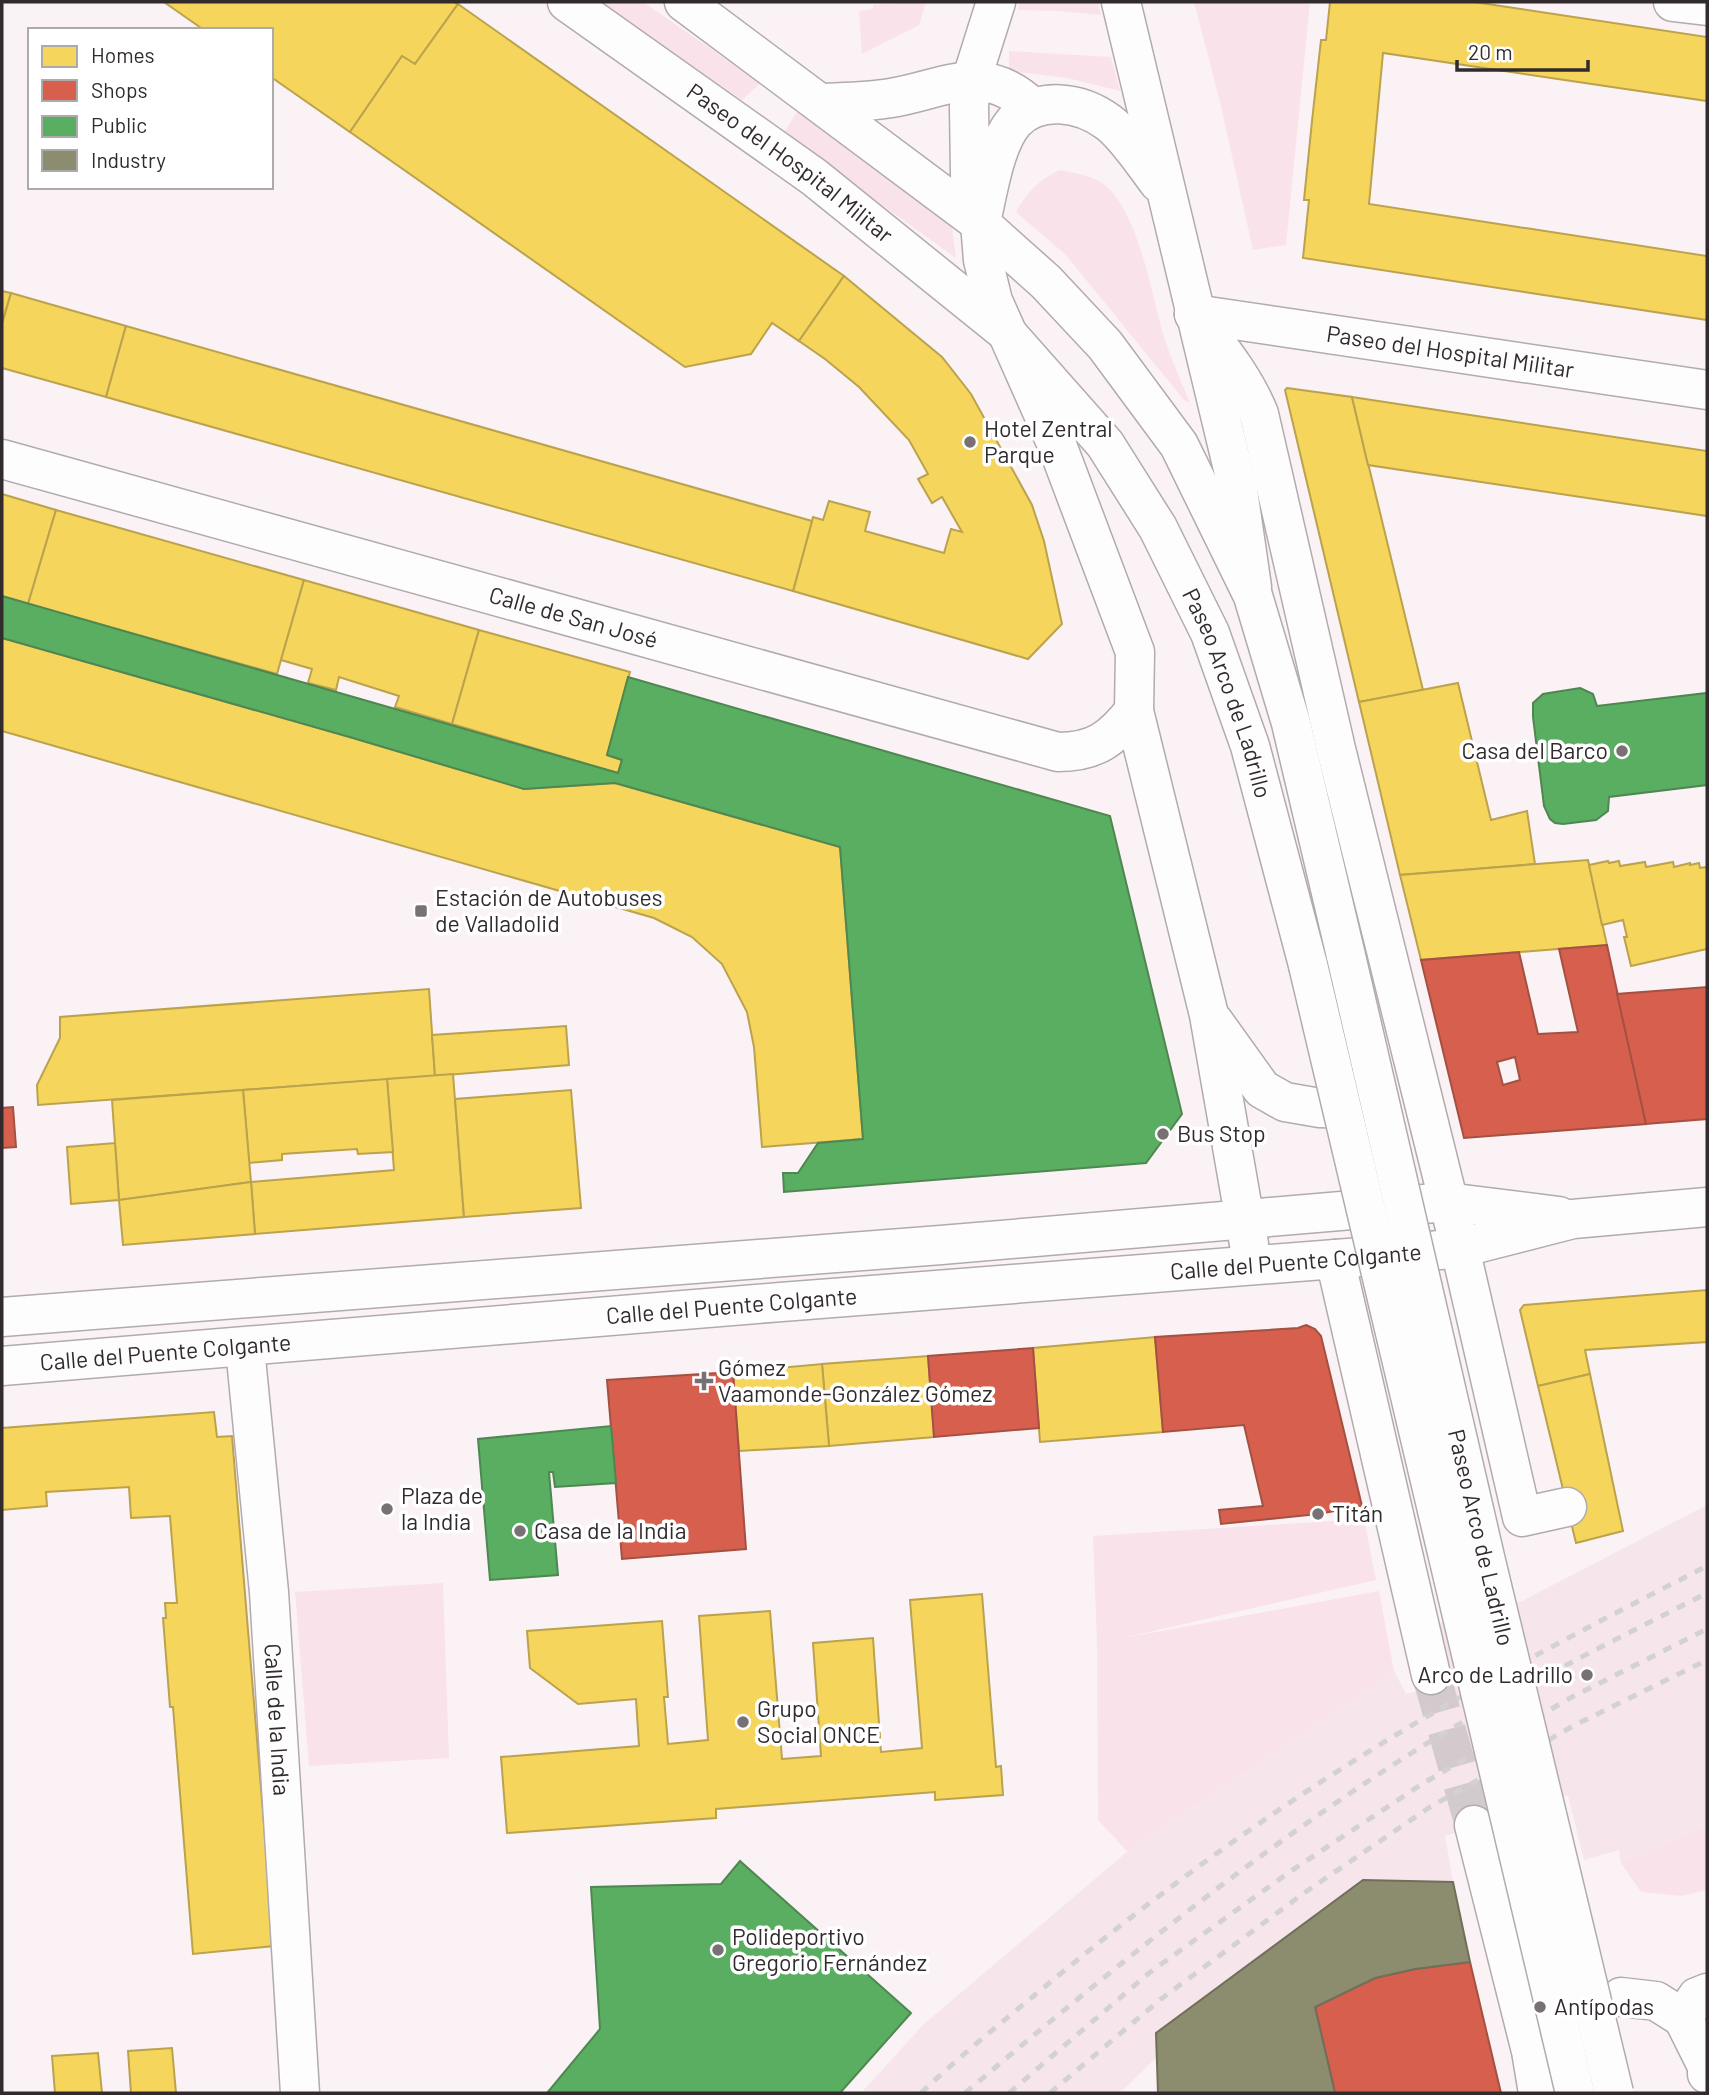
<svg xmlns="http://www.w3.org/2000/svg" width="1709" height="2095" viewBox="0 0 1709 2095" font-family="Barlow,sans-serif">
  <rect width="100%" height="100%" fill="#fbf2f5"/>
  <path fill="#f6e5eb" d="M1707 1505V1825L1621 1863 1619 1850 1584 1860 1568 1795 1445 1836 1453 1882 1363 1880 1156 2033 1157 2057 1120 2093H861L924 2024 1299 1706 1394 1671 1406 1694 1451 1682 1438 1624 1522 1601Z"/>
  <g fill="#fae2eb">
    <path d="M598 2H643L760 83 742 100Z"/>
    <path d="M904 2H926L919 25 862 54 859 11 873 9V5Z"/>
    <path d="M1020 2H1098L1101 15 1060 11 1018 10Z"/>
    <path d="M1194 2H1310L1286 245 1253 250 1220 102Z"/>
    <path d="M1009 51 1111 57 1120 91 1067 78 1009 71Z"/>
    <path d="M797 112 951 220 956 258 783 134Z"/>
    <path d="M1060 170C1073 173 1091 175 1102 183 1138 208 1152 296 1164 337 1171 359 1181 381 1190 403L1184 400 1066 255 1016 212C1027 192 1040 179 1060 170Z"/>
    <path d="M1364 1519 1376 1580 1123 1638 1379 1591 1394 1671 1127 1851 1098 1820 1097 1643 1093 1536Z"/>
    <path d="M443 1583 449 1758 309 1766 295 1592Z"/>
    <path d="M1707 1825V1890L1681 1896 1641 1892 1621 1863Z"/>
  </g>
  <g fill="#f6d55c" stroke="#bba24e" stroke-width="2">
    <path d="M164 2H454L458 4 415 64 402 56 350 132 271 77V30H204Z"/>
    <path d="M1330 2H1474L1707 37V101L1383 53 1369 204 1707 256V320L1303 258 1309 200H1304L1312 121 1321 40H1326Z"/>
    <path d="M458 4 844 276 799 341 772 323 751 354 685 367 350 132 402 56 415 64Z"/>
    <path d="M844 276 942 357 971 394 1032 505 1044 541 1062 624 1028 659 793 591 813 517 823 520 829 501 870 512 865 531 944 553 951 529 962 532 942 497 932 503 918 479 928 474 909 440 859 387 825 359 799 341Z"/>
    <path d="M2 291 11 293 2 324Z"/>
    <path d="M11 293 126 326 106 397 2 368V324Z"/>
    <path d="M126 326 812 521 793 591 106 397Z"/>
    <path d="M1287 388 1352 397 1423 690 1359 702 1285 390Z"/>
    <path d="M1352 397 1707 451V516L1368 465Z"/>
    <path d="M2 494 56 510 28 604 2 596Z"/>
    <path d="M56 510 304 580 277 674 28 604Z"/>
    <path d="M304 580 479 630 452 724 395 707 399 696 339 677 336 690 308 683 312 669 281 660Z"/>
    <path d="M479 630 630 672 607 755 622 760 618 773 452 724Z"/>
    <path d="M2 638 353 738 524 789 615 783 840 847 863 1139 762 1147 754 1047 747 1012 722 964 692 937 654 918 2 731Z"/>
    <path d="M1458 683 1491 820 1527 811 1535 864 1400 875 1359 702Z"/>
    <path d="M1588 860 1607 945 1421 960 1400 875Z"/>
    <path d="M1608 861 1609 863 1619 861 1620 866 1645 862 1646 867 1673 862 1674 867 1690 863V865L1699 863 1700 868 1707 867V949L1631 966 1624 937H1627L1623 920 1602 925 1589 865Z"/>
    <path d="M429 989 435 1076 38 1105 37 1085 60 1038V1017Z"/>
    <path d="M566 1026 569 1065 435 1076 432 1035Z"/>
    <path d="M453 1074 464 1217 255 1234 251 1182 394 1170 387 1079Z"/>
    <path d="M387 1079 393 1152 358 1154 357 1149 282 1154V1160L249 1163 243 1090Z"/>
    <path d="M243 1090 251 1182 119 1200 112 1100Z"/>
    <path d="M571 1090 581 1208 464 1217 455 1099Z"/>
    <path d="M115 1143 119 1200 71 1204 67 1147Z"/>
    <path d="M251 1182 255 1234 123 1245 119 1200Z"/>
    <path d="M1707 1290V1342L1585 1350 1590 1374 1538 1386 1520 1310 1524 1305Z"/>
    <path d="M1155 1337 1163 1432 1040 1442 1033 1348Z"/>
    <path d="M928 1356 934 1437 829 1446 822 1364Z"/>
    <path d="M822 1364 829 1446 739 1451 733 1372Z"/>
    <path d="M1590 1374 1623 1531 1576 1543 1538 1386Z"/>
    <path d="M214 1412 217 1437 232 1436 274 1946 193 1954 173 1707H170L163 1618H166L165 1603H177L170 1516 131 1518 129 1487 46 1492 47 1506 2 1510V1428Z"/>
    <path d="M982 1594 996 1767 1001 1766 1003 1795 935 1800V1792L716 1809V1818L507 1833 501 1757 639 1746 636 1699 578 1704 530 1668 527 1631 662 1621 668 1697H664L668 1744 708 1740 699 1616 770 1611 782 1759 821 1756 813 1643 873 1638 881 1752 922 1748 910 1600Z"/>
    <path d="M172 2048 176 2093H131L128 2051Z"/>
    <path d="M98 2053 102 2093H55L52 2056Z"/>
  </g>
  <g fill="#d6604d" stroke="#a45043" stroke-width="2" fill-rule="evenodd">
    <path d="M1607 945 1646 1124 1464 1138 1421 960 1519 952 1538 1034 1578 1032 1559 949ZM1515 1057 1520 1080 1503 1085 1497 1062Z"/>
    <path d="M1707 987V1119L1646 1124 1617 994Z"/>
    <path d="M13 1107 16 1147 2 1148V1108Z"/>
    <path d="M1306 1325 1315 1329 1321 1336 1362 1506 1318 1514 1221 1524 1219 1510 1263 1506 1244 1425 1163 1432 1155 1337 1298 1328Z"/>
    <path d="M1033 1348 1039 1428 934 1437 928 1356Z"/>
    <path d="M733 1372 746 1549 622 1559 607 1380Z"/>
    <path d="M1470 1962 1501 2093H1335L1315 2007 1375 1978 1415 1969Z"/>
  </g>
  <g fill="#5aae61" stroke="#4e8751" stroke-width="2">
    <path d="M2 596 618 773 622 760 607 755 628 677 1110 816 1182 1114 1146 1163 784 1192 783 1173H798L818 1143 863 1139 840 847 615 783 524 789 353 738 2 638Z"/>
    <path d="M1580 688 1593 694 1597 706 1707 693V785L1609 797 1608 811 1596 820 1563 824 1555 823 1550 819 1544 806 1533 717V703L1543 694Z"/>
    <path d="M611 1426 616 1483 555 1487 553 1472H549L558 1575 490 1580 478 1439Z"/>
    <path d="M740 1861 911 2013 840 2093H547L600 2029 591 1887 721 1884Z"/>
  </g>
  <path fill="#8c8c6e" stroke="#716f5a" stroke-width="2" d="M1363 1880 1453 1882 1470 1962 1415 1969 1375 1978 1315 2007 1335 2093H1158L1156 2033Z"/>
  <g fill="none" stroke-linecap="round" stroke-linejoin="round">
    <path stroke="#d3cacd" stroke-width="38" stroke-dasharray="38 19" stroke-linecap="butt" d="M1431 1675 1474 1825"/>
    <defs>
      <g id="minor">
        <path d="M996 2 971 81 969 107 970 175 980 223 983 260 993 301 1057 445 1135 652 1134 711 1209 1015 1249 1244"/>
        <path d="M1121 2 1238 490 1252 587"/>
        <path d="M1673 2 1707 6"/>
        <path d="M821 103C844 102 868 102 891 98 945 89 983 61 1032 107"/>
        <path d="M983 213C989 186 996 143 1014 122 1038 95 1081 102 1108 122 1126 135 1145 165 1159 183"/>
        <path d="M1194 314C1218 346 1244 377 1259 414L1336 749 1460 1248 1522 1517 1567 1507"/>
        <path id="s1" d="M1194 314 1707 390"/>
        <path id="s2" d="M2 459 1058 752C1095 752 1112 739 1134 711"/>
        <path d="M1214 1022 1262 1089 1285 1102 1320 1108 1350 1109 1375 1105"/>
        <path d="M1335 1259 1431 1675"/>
        <path d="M2 1317 941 1245 1447 1202 1559 1216"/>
        <path id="s3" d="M245 1348 269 1592 300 2093"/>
        <path id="s4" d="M2 1366 781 1302 1400 1254 1460 1248 1573 1219 1707 1207"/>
        <path d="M1474 1825 1531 2051 1538 2093"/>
        <path d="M1621 1997 1656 2001 1683 2018"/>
        <path d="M1683 2018 1707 2066V2074"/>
        <path d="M1683 2018 1697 1997 1707 1993"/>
      </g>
      <g id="major">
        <path id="s5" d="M567 2 814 177 1005 331 1105 444 1158 528 1210 633 1250 746 1308 965"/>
        <path d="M684 2 980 223 1046 282 1105 345 1179 445 1253 596 1291 723 1346 956"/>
      </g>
    </defs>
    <use href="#minor" stroke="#b1abad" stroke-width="41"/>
    <use href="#major" stroke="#b1abad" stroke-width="41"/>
    <use href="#minor" stroke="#fefdfe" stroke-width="38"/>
    <use href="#major" stroke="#fefdfe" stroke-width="38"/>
    <g stroke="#d4d1d2" stroke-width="5" stroke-dasharray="9 9" stroke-linecap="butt">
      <path d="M921 2093C960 2056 1001 2023 1042 1989 1156 1894 1277 1806 1404 1730 1503 1671 1605 1618 1707 1566"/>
      <path d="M965 2093C1107 1973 1252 1854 1410 1754 1505 1694 1607 1644 1707 1593"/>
      <path d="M1009 2093 1149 1973 1291 1871 1422 1784 1572 1697 1707 1629"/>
      <path d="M1050 2093 1161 1999 1304 1893 1430 1807 1575 1725 1707 1660"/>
    </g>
    <defs>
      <g id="major-bridge">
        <path id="s6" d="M1346 956 1485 1557 1614 2093"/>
        <path d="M1308 965 1575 2093"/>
      </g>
    </defs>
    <use href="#major-bridge" stroke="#b1abad" stroke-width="41" stroke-linecap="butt"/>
    <use href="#major-bridge" stroke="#fefdfe" stroke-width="38"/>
  </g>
  <g fill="#787173" stroke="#fff" stroke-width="2.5">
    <circle cx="970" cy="442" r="7"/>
    <circle cx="1622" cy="751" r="7"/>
    <rect x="414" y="904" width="14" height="14" rx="3.5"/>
    <circle cx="1163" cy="1134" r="7"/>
    <path d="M700.5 1370.5h7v7h7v7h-7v7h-7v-7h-7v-7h7z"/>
    <circle cx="387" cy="1509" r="7"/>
    <circle cx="1318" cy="1514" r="7"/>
    <circle cx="520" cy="1531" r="7"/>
    <circle cx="1587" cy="1675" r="7"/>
    <circle cx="743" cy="1722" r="7"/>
    <circle cx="718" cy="1950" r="7"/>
    <circle cx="1540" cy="2007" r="7"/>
  </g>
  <g text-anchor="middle" stroke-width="7" stroke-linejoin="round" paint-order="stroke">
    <g font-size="23" fill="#312b2d" stroke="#fff">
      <text dy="8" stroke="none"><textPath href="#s5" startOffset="275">Paseo del Hospital Militar</textPath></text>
      <text dy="8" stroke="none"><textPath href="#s1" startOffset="259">Paseo del Hospital Militar</textPath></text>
      <text dy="8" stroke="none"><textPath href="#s2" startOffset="593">Calle de San José</textPath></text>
      <text dy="8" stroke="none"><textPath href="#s5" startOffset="978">Paseo Arco de Ladrillo</textPath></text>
      <text dy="8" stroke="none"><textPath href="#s4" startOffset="1298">Calle del Puente Colgante</textPath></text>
      <text dy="8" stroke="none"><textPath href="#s4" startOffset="732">Calle del Puente Colgante</textPath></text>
      <text dy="8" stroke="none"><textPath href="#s4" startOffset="164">Calle del Puente Colgante</textPath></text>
      <text dy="8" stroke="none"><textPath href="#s6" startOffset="597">Paseo Arco de Ladrillo</textPath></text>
      <text dy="8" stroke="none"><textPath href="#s3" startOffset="373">Calle de la India</textPath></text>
    </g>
    <g font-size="23" fill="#312b2d" stroke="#fff" text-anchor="start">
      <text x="984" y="437">Hotel Zentral<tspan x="984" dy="26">Parque</tspan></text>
      <text x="1608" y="759" text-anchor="end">Casa del Barco</text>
      <text x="435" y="906">Estación de Autobuses<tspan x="435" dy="26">de Valladolid</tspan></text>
      <text x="1177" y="1142">Bus Stop</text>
      <text x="718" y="1376">Gómez<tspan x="718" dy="26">Vaamonde-González Gómez</tspan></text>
      <text x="401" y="1504">Plaza de<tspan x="401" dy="26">la India</tspan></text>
      <text x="1332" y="1522">Titán</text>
      <text x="534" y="1539">Casa de la India</text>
      <text x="1573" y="1683" text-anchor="end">Arco de Ladrillo</text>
      <text x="757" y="1717">Grupo<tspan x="757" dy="26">Social ONCE</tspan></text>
      <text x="732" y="1945">Polideportivo<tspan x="732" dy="26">Gregorio Fernández</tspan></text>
      <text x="1554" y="2015">Antípodas</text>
    </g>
  </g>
  <rect width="1709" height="2095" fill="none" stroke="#312b2d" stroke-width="7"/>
  <rect x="28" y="28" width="245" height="161" fill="#ffffff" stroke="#adaaab" stroke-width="2"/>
  <rect x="42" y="46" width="35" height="21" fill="#f6d55c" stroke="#adaaab" stroke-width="2"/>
  <text x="91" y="63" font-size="21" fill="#312b2d">Homes</text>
  <rect x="42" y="80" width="35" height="21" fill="#d6604d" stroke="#adaaab" stroke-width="2"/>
  <text x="91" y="98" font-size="21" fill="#312b2d">Shops</text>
  <rect x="42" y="116" width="35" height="21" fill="#5aae61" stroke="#adaaab" stroke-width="2"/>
  <text x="91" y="133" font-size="21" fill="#312b2d">Public</text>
  <rect x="42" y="150" width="35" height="21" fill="#8c8c6e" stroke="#adaaab" stroke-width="2"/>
  <text x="91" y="168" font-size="21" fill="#312b2d">Industry</text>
  <path d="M1457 60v10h131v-10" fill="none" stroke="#312b2d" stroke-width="3.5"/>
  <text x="1468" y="60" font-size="21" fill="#312b2d" stroke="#ffffff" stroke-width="5" paint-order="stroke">20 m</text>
</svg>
